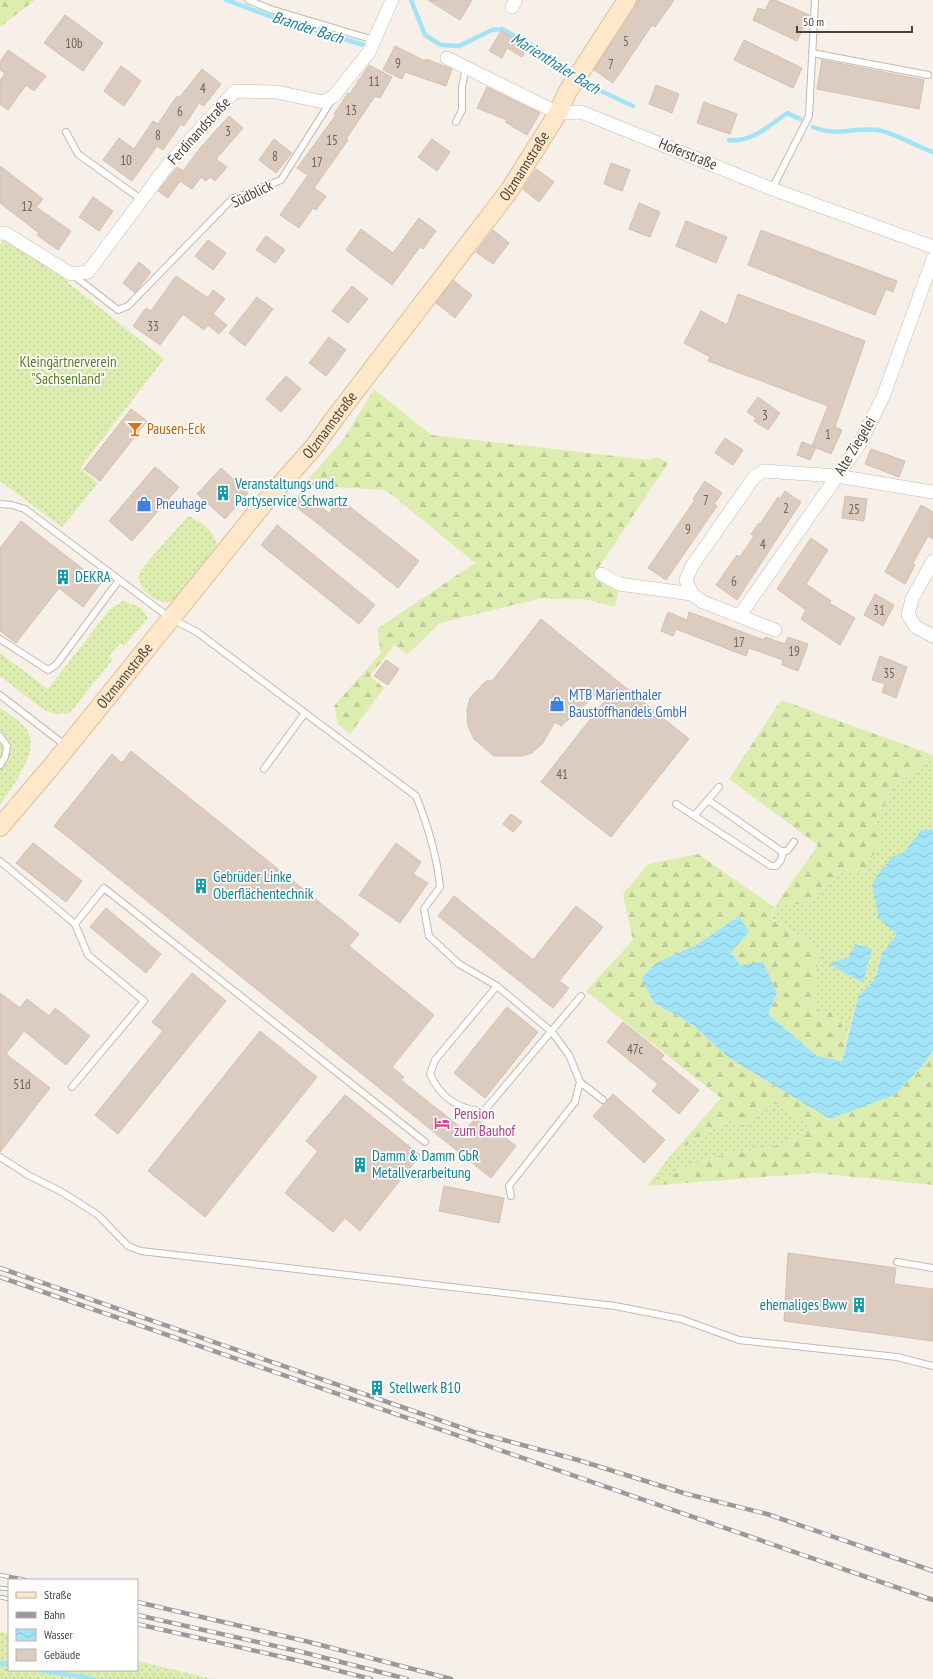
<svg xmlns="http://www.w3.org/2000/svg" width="933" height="1679" viewBox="0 0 933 1679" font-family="'PT Sans Narrow',sans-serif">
  <defs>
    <pattern id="grass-dots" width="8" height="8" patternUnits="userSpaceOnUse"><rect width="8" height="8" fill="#ddedaf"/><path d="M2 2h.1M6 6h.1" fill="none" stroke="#bfcc97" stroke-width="1.8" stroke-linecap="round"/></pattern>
    <pattern id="forest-firs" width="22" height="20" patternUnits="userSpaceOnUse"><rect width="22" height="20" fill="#ddedaf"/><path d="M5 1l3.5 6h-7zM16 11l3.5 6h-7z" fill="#bfcc97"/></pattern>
    <pattern id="water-waves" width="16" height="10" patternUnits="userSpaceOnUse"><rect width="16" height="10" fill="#a1e4f7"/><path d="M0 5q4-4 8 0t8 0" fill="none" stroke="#8cc5d4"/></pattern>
  </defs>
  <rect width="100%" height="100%" fill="#f6f0e9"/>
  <g fill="url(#grass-dots)" fill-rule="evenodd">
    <path d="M6 238 45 264 164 359 80 468 98 483 62 527 0 481V245Z"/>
    <path d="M188 516C202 523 213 529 217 545L176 598 167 603C152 600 141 591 138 576L143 567Z"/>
    <path d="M123 601 140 607 148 618 124 646 120 643 111 654 109 656 113 659 70 713 56 714 44 710 0 676V653L48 689 110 609Z"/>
    <path d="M0 708C8 714 19 720 25 727 43 750 12 786 0 805Z"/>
    <path d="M933 758V830H921L904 852 892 857 879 919 898 934 882 953 875 979 858 997 847 1036 835 1011 813 1013 819 947 771 918 778 902 803 905 839 872 874 826 893 788ZM849 957 863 983 830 964Z"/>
    <path d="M774 1103 811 1127 784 1144 709 1158 647 1186 671 1155 727 1121 746 1124Z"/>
    <path d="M0 1632 9 1634V1670H137V1661L212 1679H0Z"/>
  </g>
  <g fill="url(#forest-firs)">
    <path d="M0 0H35L0 27Z"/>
    <path d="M374 389 431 435 649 460 658 457 668 463 593 576 618 591 615 607 584 599H538L440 623 407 655 394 645 370 676 384 688 350 734 338 724 334 706 381 653 377 629 475 563 386 490 303 485 343 440Z"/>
    <path d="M781 700 933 755V758L893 788 874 826 884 836 863 872H839L803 905 778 902 818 845 729 779Z"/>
    <path d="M698 854 774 907 771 919 819 947 813 1013 835 1011 847 1036 842 1061 817 1056 768 1014 731 951 739 916 696 945 656 963 641 977 654 1003 690 1023 729 1058 830 1119 925 1063 933 1050V1185L815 1173 647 1186 709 1158 784 1144 811 1127 774 1103 746 1124 726 1121 671 1155 721 1098 586 991 633 940 623 894 648 864Z"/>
  </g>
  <g fill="url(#water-waves)">
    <path d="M921 830H933V1050L925 1063 894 1095 830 1119 729 1058 690 1023 654 1003 641 978 656 963 696 945 739 916 749 932 731 952 740 965 763 962 777 993 768 1014 817 1056 842 1061 858 997 875 979 882 953 897 934 879 919 872 886 877 875 892 857 904 852Z"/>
    <path d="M855 944 872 949 863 983 829 964 849 957Z"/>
  </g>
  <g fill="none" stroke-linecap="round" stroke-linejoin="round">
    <g stroke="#a1e4f7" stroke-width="4.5">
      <path d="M226 0 267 15 367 46"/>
      <path d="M411 0 425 35 441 45 459 46 492 30 502 29 533 46 574 74"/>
      <path d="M581 80 586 84 633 106"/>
      <path d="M813 127C837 137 855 127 878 130 898 134 914 146 933 152"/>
      <path d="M729 140C751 143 770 125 787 113L800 119"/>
      <path d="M0 1663 9 1665"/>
      <path d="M40 1670 94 1679"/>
    </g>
  </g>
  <g fill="#dcccc0" stroke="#d4bfb0">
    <path d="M428 0H472L460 20Z"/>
    <path d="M638 0H674L655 27 652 25 613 83 594 70Z"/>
    <path d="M770 0H775L809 15 797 41 753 20 758 8 765 10Z"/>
    <path d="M65 15 103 43 83 71 44 43Z"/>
    <path d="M501 31 528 46 522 57 507 48 502 58 489 51Z"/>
    <path d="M744 40 802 68 793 88 734 60Z"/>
    <path d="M395 46 425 61 426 59 452 69 446 86 405 72 402 79 383 70Z"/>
    <path d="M8 50 46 76 34 91 26 85 8 110 0 104V81L5 73 0 70V62Z"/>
    <path d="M822 60 924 80 919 109 817 89Z"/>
    <path d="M369 65 392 77 380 98 375 96 346 139 348 140 314 188 326 196 316 210 313 208 299 228 280 215 308 175 297 168 336 115 334 114 348 93 350 94Z"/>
    <path d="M121 66 141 81 124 106 104 91Z"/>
    <path d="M202 69 221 84 204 106 199 103 184 126 181 124 163 150 157 146 132 181 103 160 119 138 134 149 153 121 158 124 177 96 179 98Z"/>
    <path d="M656 85 679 94 672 113 649 104Z"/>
    <path d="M487 87 540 113 527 135 505 122 507 120 477 108Z"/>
    <path d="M704 102 737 114 730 134 697 123Z"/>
    <path d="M229 116 243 128 216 159 227 167 215 181 210 177 206 181 201 177 192 189 180 181 168 198 158 191 177 167 183 171 201 147Z"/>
    <path d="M274 139 292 153 276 173 259 160Z"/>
    <path d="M432 139 450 152 437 171 418 157Z"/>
    <path d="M611 163 630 170 622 191 604 184Z"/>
    <path d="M0 166 43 199 36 207 71 231 58 250 37 235 39 233 0 203Z"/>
    <path d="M536 169 554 182 539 202 523 189Z"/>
    <path d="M93 197 113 211 99 231 79 217Z"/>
    <path d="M639 203 660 212 650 237 629 229Z"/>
    <path d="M419 218 436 231 423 249 420 247 392 285 346 250 361 229 393 253Z"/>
    <path d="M686 221 727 237 716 263 676 246Z"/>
    <path d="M493 230 509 243 493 264 476 252Z"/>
    <path d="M761 230 897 281 893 292 886 289 875 315 748 265Z"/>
    <path d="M266 236 285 250 275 263 256 250Z"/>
    <path d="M208 240 226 253 213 270 195 256Z"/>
    <path d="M139 262 151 272 135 293 123 283Z"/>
    <path d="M176 276 208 298 213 290 225 299 213 314 227 325 219 334 208 325 204 330 183 314 160 345 133 326 146 308 151 311Z"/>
    <path d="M453 280 472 295 455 318 436 303Z"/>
    <path d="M352 286 368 299 348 323 332 311Z"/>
    <path d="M738 294 865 341 835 427 842 430 831 454 812 446 828 406 708 361 710 357 684 343 701 311 727 325Z"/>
    <path d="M257 297 273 309 245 346 229 333Z"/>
    <path d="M329 337 346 350 326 376 309 363Z"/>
    <path d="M286 376 301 389 281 412 266 399Z"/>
    <path d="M758 397 780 413 768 430 754 421 756 418 747 412Z"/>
    <path d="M131 409 147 421 100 481 84 469Z"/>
    <path d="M725 438 743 450 733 465 715 453Z"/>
    <path d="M802 442 816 447 810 460 797 455Z"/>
    <path d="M871 449 905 461 899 477 865 464Z"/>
    <path d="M155 467 179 487 132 541 109 521Z"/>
    <path d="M221 468 248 493 225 519 197 494Z"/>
    <path d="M705 481 722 493 714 504 717 506 666 580 648 568 695 500 693 499Z"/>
    <path d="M785 491 801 502 737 600 716 585 737 555 740 557 754 536 751 534 759 523 760 524 778 497 780 499Z"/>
    <path d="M303 492 329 513 340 499 419 561 398 588 293 504Z"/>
    <path d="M845 496 867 499 864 521 842 518Z"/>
    <path d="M921 505 933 512V539L928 536 913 563 915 565 905 584 885 572Z"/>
    <path d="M21 521 101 583 83 607 59 588 16 643 0 631V548Z"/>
    <path d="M277 525 375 605 359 624 261 545Z"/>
    <path d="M811 538 828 550 806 584 831 601 829 603 855 618 840 645 801 619 806 610 777 589Z"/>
    <path d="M875 594 894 605 883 626 864 615Z"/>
    <path d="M668 612 687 620 689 612 764 640 765 637 785 644 788 637 808 644 798 671 782 665 783 660 749 648 746 656 676 629 673 636 661 631Z"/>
    <path d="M541 619 689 739 611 837 541 782 606 699 599 692 561 726 555 722 542 744 532 753 521 756H494L474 739 468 726 467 710 470 698 486 681 493 680Z"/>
    <path d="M880 656 907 667 896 698 882 692 885 684 872 680Z"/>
    <path d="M386 660 399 669 388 685 374 676Z"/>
    <path d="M131 751 359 934 349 946 434 1015 392 1067 404 1077 401 1080 465 1131 475 1118 491 1130 493 1128 516 1146 491 1178 54 826 112 754 122 763Z"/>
    <path d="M511 814 522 822 513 832 503 824Z"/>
    <path d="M33 843 82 881 66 902 16 863Z"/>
    <path d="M396 843 421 862 413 874 428 883 400 923 359 895Z"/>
    <path d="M454 896 533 960 576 906 603 927 559 981 569 988 553 1008 438 916Z"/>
    <path d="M106 908 161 954 146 973 90 927Z"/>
    <path d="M192 973 226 1001 118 1134 95 1115 163 1031 152 1022Z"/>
    <path d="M0 993 20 1008 27 999 49 1016 55 1008 90 1036 66 1065 24 1031 6 1054 50 1088 0 1152Z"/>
    <path d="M507 1007 538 1032 485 1098 454 1073Z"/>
    <path d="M623 1022 664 1055 661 1059 699 1090 679 1114 652 1091 658 1084 607 1042Z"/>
    <path d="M260 1031 317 1077 205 1217 148 1171Z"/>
    <path d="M613 1094 665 1140 644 1163 593 1116Z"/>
    <path d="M345 1095 420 1155 360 1231 345 1218 333 1232 285 1193 318 1151 306 1141Z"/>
    <path d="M444 1186 504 1198 499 1223 439 1211Z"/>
    <path d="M788 1253 896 1268 894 1284 933 1289V1341L784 1321Z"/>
  </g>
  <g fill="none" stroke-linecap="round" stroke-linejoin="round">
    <defs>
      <g id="lane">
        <path d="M248 0 270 9 374 40"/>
        <path d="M812 53 928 75"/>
        <path d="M456 122 462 110V87L466 67"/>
        <path d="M66 132 78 154 142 200"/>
        <path d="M772 189 809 116 815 0"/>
        <path d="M73 275 118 310 128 306 232 199 281 180 331 101"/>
        <path d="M0 504 12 505 25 509 170 618 197 632 416 796C428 826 437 855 440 887L424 909 429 936 459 964 497 986 552 1032 569 1055 580 1082 575 1102 509 1186 511 1196"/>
        <path d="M0 639 48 670 56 665 119 580"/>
        <path d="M0 695 66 746"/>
        <path d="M0 736 7 746 5 757 0 765"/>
        <path d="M264 769 305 713"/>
        <path d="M708 800 781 851H787L794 842"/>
        <path d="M676 804 771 866H776L781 860 783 852"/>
        <path d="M694 816 719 787"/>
        <path d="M0 861 75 924 88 955 144 1001 72 1087"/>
        <path d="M75 924 104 888 425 1142"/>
        <path d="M497 986 435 1060 430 1074C440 1097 459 1110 484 1111L581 996"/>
        <path d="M580 1082 603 1100"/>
        <path d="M0 1157 28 1175 62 1192 98 1215 128 1246 141 1251 615 1306 681 1319 739 1340 897 1357 933 1366"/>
        <path d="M897 1262 933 1268"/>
      </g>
      <g id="street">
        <path d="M512 7 516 0"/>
        <path d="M447 58 558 113 581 112 772 189 933 247"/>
        <path d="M0 233 7 234 71 274 88 272 170 162 235 91 277 92 323 102 334 96 369 52 392 0"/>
        <path d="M933 561 912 599 908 615 916 627 933 636"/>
        <path d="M601 574 619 584 692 594"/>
        <path d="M740 615 859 445 883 397 933 259"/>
        <path d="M775 630 703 602 692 594 686 580 692 566 755 476 764 471 837 476 933 492"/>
      </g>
      <g id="secondary">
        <path id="s1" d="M0 827 51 767 265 502 313 448 340 411 509 191 558 113 568 91 627 0"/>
      </g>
    </defs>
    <use href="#lane" stroke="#c6b9ae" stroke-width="8"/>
    <use href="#street" stroke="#c6b9ae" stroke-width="14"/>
    <use href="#secondary" stroke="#ddbe97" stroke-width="20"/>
    <use href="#lane" stroke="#fff" stroke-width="6"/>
    <use href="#street" stroke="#fff" stroke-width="13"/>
    <use href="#secondary" stroke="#ffe8ca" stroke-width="18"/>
    <defs>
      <g id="rail">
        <path d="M0 1268 474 1432 578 1460 687 1494 767 1514 933 1571"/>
        <path d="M0 1277 933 1600"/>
        <path d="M0 1575 25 1580"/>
        <path d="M0 1588 9 1589"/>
        <path d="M0 1597 9 1599"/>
        <path d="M137 1602 305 1641 451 1679"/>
        <path d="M137 1615 302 1652 407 1679"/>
        <path d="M137 1624 300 1661 371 1679"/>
      </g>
    </defs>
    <use href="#rail" stroke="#999" stroke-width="4.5"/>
    <use href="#rail" stroke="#fff" stroke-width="3" stroke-dasharray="9" stroke-linecap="butt"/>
  </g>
  <defs>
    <symbol id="bar-bare" viewBox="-9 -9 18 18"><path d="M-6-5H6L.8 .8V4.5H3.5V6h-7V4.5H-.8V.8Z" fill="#e8710a" stroke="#fff" stroke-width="2.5" paint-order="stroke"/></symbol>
    <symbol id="building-bare" viewBox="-9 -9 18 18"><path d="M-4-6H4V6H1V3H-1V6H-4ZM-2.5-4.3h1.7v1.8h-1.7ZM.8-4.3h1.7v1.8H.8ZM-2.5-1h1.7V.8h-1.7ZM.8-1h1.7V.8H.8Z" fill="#0f9aa8" stroke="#fff" stroke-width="2.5" paint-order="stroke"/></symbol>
    <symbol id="shop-bare" viewBox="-9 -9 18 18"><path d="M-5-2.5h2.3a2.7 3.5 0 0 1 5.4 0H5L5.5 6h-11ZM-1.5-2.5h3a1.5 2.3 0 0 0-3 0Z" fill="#3f7fe0" stroke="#fff" stroke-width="2.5" paint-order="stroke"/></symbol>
    <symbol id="hotel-bare" viewBox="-9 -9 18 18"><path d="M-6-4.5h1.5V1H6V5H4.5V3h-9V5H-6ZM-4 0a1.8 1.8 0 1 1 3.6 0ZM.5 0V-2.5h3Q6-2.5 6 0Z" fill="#d1479c" stroke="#fff" stroke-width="2.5" paint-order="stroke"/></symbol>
  </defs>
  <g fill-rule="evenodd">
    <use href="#bar-bare" x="124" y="418" width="22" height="22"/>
    <use href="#building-bare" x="212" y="482" width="22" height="22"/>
    <use href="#shop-bare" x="133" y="493" width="22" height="22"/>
    <use href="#building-bare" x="52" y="566" width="22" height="22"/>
    <use href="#shop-bare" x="546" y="693" width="22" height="22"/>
    <use href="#building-bare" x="190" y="875" width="22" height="22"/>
    <use href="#hotel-bare" x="431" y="1112" width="22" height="22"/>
    <use href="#building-bare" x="349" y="1154" width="22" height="22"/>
    <use href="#building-bare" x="848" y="1294" width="22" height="22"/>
    <use href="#building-bare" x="366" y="1377" width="22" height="22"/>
  </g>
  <g text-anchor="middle" stroke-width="3.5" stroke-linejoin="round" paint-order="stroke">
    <g font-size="13" fill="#6f6258">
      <text x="626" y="46">5</text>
      <text x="74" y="48">10b</text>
      <text x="398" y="68">9</text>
      <text x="611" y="69">7</text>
      <text x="374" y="86">11</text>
      <text x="203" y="93">4</text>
      <text x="351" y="115">13</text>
      <text x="180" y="116">6</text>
      <text x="228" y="136">3</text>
      <text x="158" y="140">8</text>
      <text x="332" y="145">15</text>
      <text x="275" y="161">8</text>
      <text x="126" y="165">10</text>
      <text x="317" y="167">17</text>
      <text x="27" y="211">12</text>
      <text x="153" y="331">33</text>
      <text x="765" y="420">3</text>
      <text x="828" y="439">1</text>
      <text x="706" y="505">7</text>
      <text x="786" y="513">2</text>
      <text x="854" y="514">25</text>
      <text x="688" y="534">9</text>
      <text x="763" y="549">4</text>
      <text x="734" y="586">6</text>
      <text x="879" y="615">31</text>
      <text x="739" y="647">17</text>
      <text x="794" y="656">19</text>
      <text x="889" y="678">35</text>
      <text x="562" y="779">41</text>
      <text x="635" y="1054">47c</text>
      <text x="22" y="1089">51d</text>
    </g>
    <g font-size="15" fill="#4b3f36" stroke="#fff">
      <text transform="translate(199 131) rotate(-48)" y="5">Ferdinandstraße</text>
      <text transform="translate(688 154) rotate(22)" y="5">Hoferstraße</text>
      <text dy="5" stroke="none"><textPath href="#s1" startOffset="844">Olzmannstraße</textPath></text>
      <text transform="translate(252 194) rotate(-26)" y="5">Südblick</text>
      <text dy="5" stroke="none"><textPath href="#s1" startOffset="520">Olzmannstraße</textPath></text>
      <text transform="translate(855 446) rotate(-59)" y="5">Alte Ziegelei</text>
      <text dy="5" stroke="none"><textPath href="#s1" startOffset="196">Olzmannstraße</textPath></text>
    </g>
    <g font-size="15" fill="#557d22" stroke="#fff">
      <text x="68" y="367">Kleingärtnerverein<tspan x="68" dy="17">"Sachsenland"</tspan></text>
    </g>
    <g font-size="15" fill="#c56008" stroke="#fff" text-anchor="start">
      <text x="147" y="434">Pausen-Eck</text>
    </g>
    <g font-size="15" fill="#0d838f" stroke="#fff" text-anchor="start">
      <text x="235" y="489">Veranstaltungs und<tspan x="235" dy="17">Partyservice Schwartz</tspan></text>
      <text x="75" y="582">DEKRA</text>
      <text x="213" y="882">Gebrüder Linke<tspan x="213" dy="17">Oberflächentechnik</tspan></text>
      <text x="372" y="1161">Damm &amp; Damm GbR<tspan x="372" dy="17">Metallverarbeitung</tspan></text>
      <text x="847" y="1310" text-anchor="end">ehemaliges Bww</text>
      <text x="389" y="1393">Stellwerk B10</text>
    </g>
    <g font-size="15" fill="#366cbe" stroke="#fff" text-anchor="start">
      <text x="156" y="509">Pneuhage</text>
      <text x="569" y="700">MTB Marienthaler<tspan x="569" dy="17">Baustoffhandels GmbH</tspan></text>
    </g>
    <g font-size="15" fill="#b23c85" stroke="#fff" text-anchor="start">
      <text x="454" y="1119">Pension<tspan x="454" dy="17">zum Bauhof</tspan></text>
    </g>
    <g font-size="16" font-style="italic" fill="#20809f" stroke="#fff">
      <text transform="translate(308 27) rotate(18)" y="6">Brander Bach</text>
      <text transform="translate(556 63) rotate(32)" y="6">Marienthaler Bach</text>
    </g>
  </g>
  <rect x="8" y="1579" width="130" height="92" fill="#ffffff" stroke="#b7b2af"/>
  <rect x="16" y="1592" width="20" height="6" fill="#ffe8ca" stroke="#b7b2af"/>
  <text x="44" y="1599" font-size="12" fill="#4b3f36">Straße</text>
  <rect x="16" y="1612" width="20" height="6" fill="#999999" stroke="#b7b2af"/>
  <text x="44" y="1619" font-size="12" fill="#4b3f36">Bahn</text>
  <rect x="16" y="1629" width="20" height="12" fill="url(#water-waves)" stroke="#b7b2af"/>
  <text x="44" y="1639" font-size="12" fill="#4b3f36">Wasser</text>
  <rect x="16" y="1649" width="20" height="12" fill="#dcccc0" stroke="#b7b2af"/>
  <text x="44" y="1659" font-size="12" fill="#4b3f36">Gebäude</text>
  <path d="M797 26v6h115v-6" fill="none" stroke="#4b3f36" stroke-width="2"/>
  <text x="803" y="26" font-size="12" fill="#4b3f36" stroke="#ffffff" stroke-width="3" paint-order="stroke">50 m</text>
</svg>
